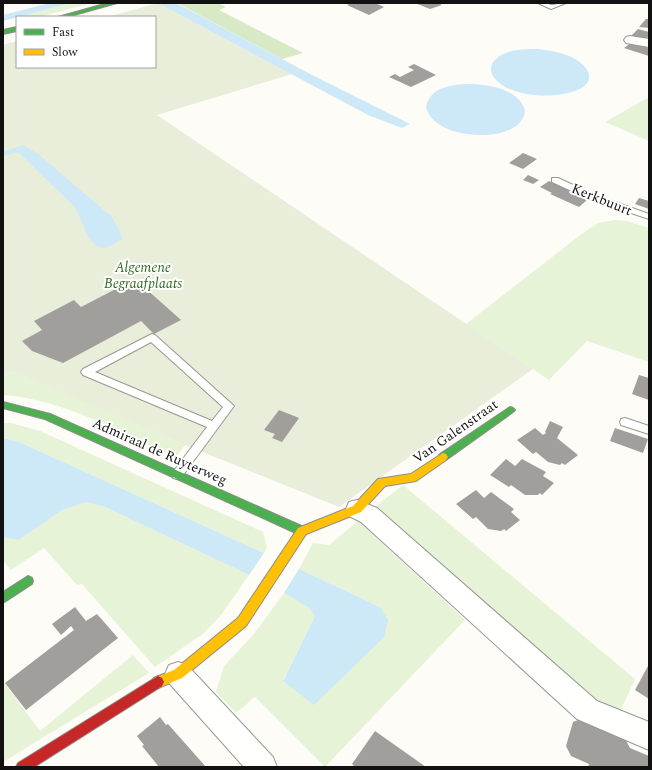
<svg xmlns="http://www.w3.org/2000/svg" width="652" height="770" viewBox="0 0 652 770" font-family="Spectral,serif">
  <rect width="100%" height="100%" fill="#fdfcf7"/>
  <g fill="#e7f3d7">
    <path d="M71 3H92L39 17H17Z"/>
    <path d="M649 97V141L605 122Z"/>
    <path d="M615 220 627 221 649 228V362L587 341 549 380 466 324 583 233 598 223Z"/>
    <path d="M3 372 17 373 71 395 185 445 176 457C122 433 63 399 3 395Z"/>
    <path d="M3 423H11L40 431 263 532 267 547 264 553 19 442 3 438Z"/>
    <path d="M403 485 635 679 619 714 564 685 372 509Z"/>
    <path d="M87 502 105 507 249 575 221 615 204 633 155 667 82 584 77 585 44 548 11 570 3 560V536L5 538 19 540 62 510Z"/>
    <path d="M358 521 465 620 325 767 255 697 236 713 216 692 224 666 253 635 284 593 309 608 315 616 283 680 380 607 299 569 313 543 329 545Z"/>
    <path d="M133 655 149 673 3 762V681L40 731Z"/>
  </g>
  <path fill="#d8eac5" d="M177 3H218L226 7 219 10 303 53 282 59Z"/>
  <path fill="#e9eedb" d="M158 3 292 74 157 115 533 369 339 507 185 445 17 373 3 372V45L17 41V67H155V17H107Z"/>
  <g fill="#cde8f7">
    <path d="M50 3H71L3 21V15Z"/>
    <path d="M158 3H176L312 75 410 124 402 128 368 115Z"/>
    <path d="M538 49C554 51 574 54 585 67 611 99 508 108 492 74 490 69 491 64 495 60 505 49 524 49 538 49Z"/>
    <path d="M475 84C494 86 518 90 525 110 524 146 431 142 426 106 431 85 457 84 475 84Z"/>
    <path d="M23 145 38 154 111 216 119 229 122 239 110 246 104 248 97 246 89 238 75 207 18 152 3 156V152Z"/>
    <path d="M3 438 19 442 264 553 249 575 105 507 87 502 62 510 19 540 5 538 3 536Z"/>
    <path d="M299 569 380 607 388 620 384 637 314 705 283 681 315 616 309 608 284 593Z"/>
  </g>
  <g fill="#a19f9c">
    <path d="M351 3H375L384 7 369 15 347 5Z"/>
    <path d="M415 3H444L440 5H442L430 9Z"/>
    <path d="M646 19H649V28L639 27Z"/>
    <path d="M638 29 649 32V36L645 41 630 37Z"/>
    <path d="M631 43 649 48V56L624 48Z"/>
    <path d="M414 64 436 75 411 87 389 77 395 74 400 77 414 70 408 67Z"/>
    <path d="M523 153 537 159 523 169 509 163Z"/>
    <path d="M528 175 539 180 533 184 523 180Z"/>
    <path d="M549 181 570 190 569 192 587 200 579 207 550 194 552 193 540 187Z"/>
    <path d="M639 198 649 201V209L635 204Z"/>
    <path d="M135 279 181 320 154 334 141 321 63 363 32 351 22 341 42 330 34 321 74 300 81 307Z"/>
    <path d="M639 375 649 378V400L632 394Z"/>
    <path d="M279 410 299 418 282 442 272 438 275 434 264 430Z"/>
    <path d="M550 421 563 427 557 438 578 455 565 465 562 463 560 465 548 462 536 452 533 454 517 440 535 428 543 435 546 433 545 432Z"/>
    <path d="M615 428 648 439 643 453 610 441Z"/>
    <path d="M506 459 515 466 522 459 546 472 543 476 554 483 542 495 540 493 538 495H525L511 485 509 487 490 475Z"/>
    <path d="M476 490 484 498 491 492 514 509 511 512 520 520 506 531 504 529 501 531 488 529 476 517 473 519 456 504Z"/>
    <path d="M75 607 86 621 97 614 118 638 26 710 5 683 74 630 71 626 61 635 52 624Z"/>
    <path d="M648 666H649V699L635 690Z"/>
    <path d="M160 717 166 725 168 724 206 767H159L142 746 144 745 137 736Z"/>
    <path d="M583 718 624 737 630 748 649 756V767H588L589 764 571 756 566 746 573 722Z"/>
    <path d="M375 731 426 767H355L352 764Z"/>
  </g>
  <g fill="none" stroke-linecap="round" stroke-linejoin="round">
    <defs>
      <g id="lane">
        <path d="M538 3H546L551 5 566 3 551 9Z"/>
        <path d="M552 178H558L595 195 649 214V219L589 199 552 182Z"/>
        <path d="M152 334 155 335 234 406 181 478 177 479 173 478 172 475 173 472 207 427 83 375 81 372 83 369ZM151 342 223 407 212 421 95 372Z"/>
        <path d="M625 418 649 426V434L621 425 620 422 621 419Z"/>
      </g>
      <g id="street">
        <path d="M630 36 649 39V47L626 43 624 40 626 37Z"/>
        <path d="M357 500 377 508 597 701 649 722V750L577 719 361 522 349 516 346 509 349 502Z"/>
        <path d="M178 662 187 665 273 757 277 767H244L169 683 165 674 169 665Z"/>
      </g>
      <g id="fast">
        <path d="M108 3H117L67 17H58Z"/>
        <path d="M17 27V31L3 34V30Z"/>
        <path d="M3 402 50 414 306 528 307 531 306 534 302 535 298 534 45 419 3 408Z"/>
        <path d="M510 407 513 408 515 410 513 412 446 460H440L438 457 440 454Z"/>
        <path d="M28 576 32 578 33 581 32 584 3 603V592Z"/>
      </g>
      <path id="slow" d="M443 453 446 454 448 457 446 460 416 481 385 486 361 512 306 534 246 626 182 678 158 688 154 686 152 682 154 678 174 670 238 618 298 528 353 506 378 479 411 474Z"/>
      <path id="jam" d="M158 676 162 678 164 682 162 686 34 767H16L18 763Z"/>
    </defs>
    <use href="#lane" stroke="#979795" stroke-width="2"/>
    <use href="#street" stroke="#979795" stroke-width="2"/>
    <use href="#fast" stroke="#8e8d8b" stroke-width="2"/>
    <use href="#slow" stroke="#8e8d8b" stroke-width="2"/>
    <use href="#jam" stroke="#8e8d8b" stroke-width="2"/>
    <use href="#lane" fill="#fffffe" fill-rule="evenodd"/>
    <use href="#street" fill="#fffffe" fill-rule="evenodd"/>
    <use href="#fast" fill="#4caf50" fill-rule="evenodd"/>
    <use href="#slow" fill="#ffc107" fill-rule="evenodd"/>
    <use href="#jam" fill="#c62828" fill-rule="evenodd"/>
  </g>
  <g text-anchor="middle" stroke-width="4" stroke-linejoin="round" paint-order="stroke">
    <g font-size="14" fill="#111" stroke="#fff">
      <text transform="translate(602 199) rotate(22)" y="5">Kerkbuurt</text>
      <text transform="translate(455 431) rotate(-35)" y="5">Van Galenstraat</text>
      <text transform="translate(160 451) rotate(24)" y="5">Admiraal de Ruyterweg</text>
    </g>
    <g font-size="14" font-style="italic" fill="#2f6b1f" stroke="#fff">
      <text x="143" y="272">Algemene<tspan x="143" dy="16">Begraafplaats</tspan></text>
    </g>
  </g>
  <rect width="652" height="770" fill="none" stroke="#111111" stroke-width="8"/>
  <rect x="16" y="16" width="140" height="52" fill="#ffffff" stroke="#a0a0a0"/>
  <rect x="24" y="29" width="20" height="6" fill="#4caf50" stroke="#a0a0a0"/>
  <text x="52" y="36" font-size="12" fill="#111111">Fast</text>
  <rect x="24" y="49" width="20" height="6" fill="#ffc107" stroke="#a0a0a0"/>
  <text x="52" y="56" font-size="12" fill="#111111">Slow</text>
</svg>
